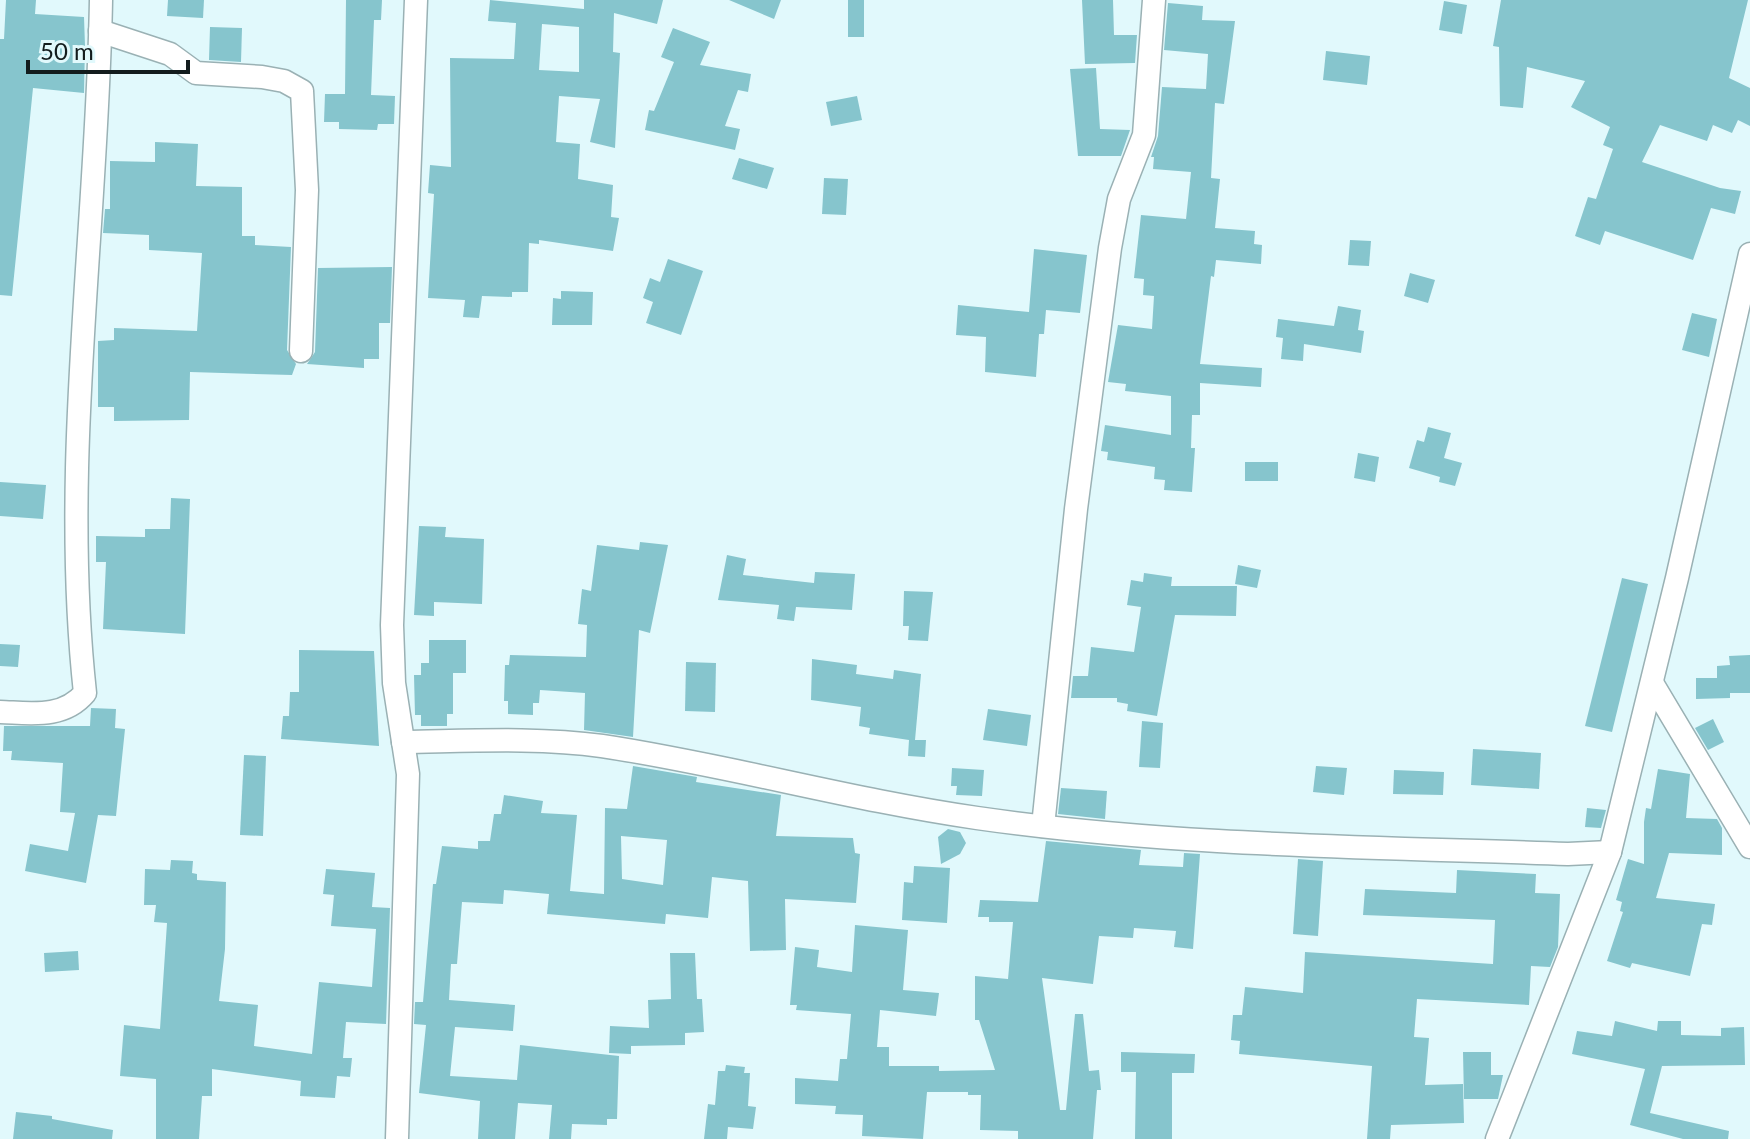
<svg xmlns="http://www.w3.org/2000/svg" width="1750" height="1139" viewBox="0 0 1750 1139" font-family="Lato,sans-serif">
  <rect width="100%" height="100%" fill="#e1f9fc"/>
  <g fill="#86c5cd" fill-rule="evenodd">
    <path d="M6 0H36L35 14 84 17 85 46 84 93 33 88 12 296 0 295V39H4Z"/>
    <path d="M168 0H204L203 18 167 16Z"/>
    <path d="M346 0H382L381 20H374L371 95 395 96 394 124H378L377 130 339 129V122H324L325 94H345Z"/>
    <path d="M490 0 584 9V0H663L657 24 614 13 613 52 620 53 615 148 590 142 600 99 559 96 556 142 580 144 578 179 613 185 611 217 619 218 613 251 539 240V244L529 243 528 292H512V297L482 296 479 318 463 317 465 300 428 298 434 194 428 193 430 165 451 167 450 58 514 59 516 23 488 21ZM542 24 579 27V72L539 70Z"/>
    <path d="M729 0H781L774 19Z"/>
    <rect x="848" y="0" width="16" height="37"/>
    <path d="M1082 0H1113L1114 35H1137L1135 63 1085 64Z"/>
    <path d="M1501 0H1748L1729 78 1750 88V126L1738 120 1732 133 1713 125 1707 141 1660 125 1642 162 1720 188 1741 191 1735 214 1711 208 1693 260 1605 231 1600 245 1575 236 1588 197 1596 199 1613 149 1603 145 1610 127 1571 107 1585 81 1527 67 1523 108 1500 106 1499 47 1493 46Z"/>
    <path d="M1444 1 1467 5 1462 34 1439 30Z"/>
    <path d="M1168 3 1203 6 1202 20 1235 21 1224 104 1215 103 1211 178 1220 179 1215 228 1255 231 1254 244 1262 245 1261 264 1216 260 1214 277 1211 276 1200 364 1262 368 1261 387 1200 383V415H1192L1191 448H1195L1192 492 1164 490 1165 480 1154 479 1155 467 1107 460 1108 452 1101 451 1105 425 1171 435V396L1125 391 1126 384 1108 382 1118 325 1152 329 1154 296 1143 295 1144 279 1134 278 1141 215 1186 219 1191 172 1153 169 1154 157H1151L1158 136 1162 87 1206 89 1208 54 1164 50Z"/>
    <path d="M210 27 242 28 241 62 209 60Z"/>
    <path d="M673 28 710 42 700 65 751 74 748 92 738 90 725 126 740 129 735 150 645 130 649 110 654 111 674 62 661 57Z"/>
    <path d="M1326 51 1370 56 1367 85 1323 80Z"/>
    <path d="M1096 68 1100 129 1130 130 1121 156H1078L1070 69Z"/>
    <path d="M857 96 862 120 831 126 826 102Z"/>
    <path d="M155 142 198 144 196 186 242 187V236H255V245L291 247 287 350 296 364 292 375 190 372 189 420 114 421V407H98V341L114 340V328L197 331 202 253 149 250V235L103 233 105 209H110V161L155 162Z"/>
    <path d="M739 158 774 168 767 189 732 179Z"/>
    <path d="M824 178 848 179 846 215 822 214Z"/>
    <path d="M1350 240 1371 241 1369 266 1348 265Z"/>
    <path d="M1034 249 1087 255 1080 313 1046 310 1044 334H1039L1036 377 985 372 986 337 956 335 958 305 1029 312Z"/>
    <path d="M668 259 703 271 681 335 646 323 653 302 643 298 650 278 660 282Z"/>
    <path d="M392 267 390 323H379V359H364V368L307 364 315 352 318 268Z"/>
    <path d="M1410 273 1435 280 1428 303 1404 296Z"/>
    <path d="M561 291 593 292 592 325H552L553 298 561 299Z"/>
    <path d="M1338 306 1361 310 1358 330 1364 331 1361 353 1304 344 1303 361 1281 359 1283 338 1276 337 1278 319 1334 326Z"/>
    <path d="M1692 313 1717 319 1709 357 1682 350Z"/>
    <path d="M1428 427 1451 433 1444 458 1462 463 1455 486 1439 482 1440 477 1409 468 1417 440 1424 442Z"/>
    <path d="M1358 453 1379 457 1375 482 1354 478Z"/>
    <rect x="1245" y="462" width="33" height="19"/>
    <path d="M0 482 46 485 43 519 0 516Z"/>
    <path d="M171 498 190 499 185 634 103 629 106 562H96V536L145 537V529H170Z"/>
    <path d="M419 526 446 527 445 537 484 539 482 604 434 602V616L414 615Z"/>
    <path d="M640 542 668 545 650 633 639 630 633 737 584 730 585 693 540 690 539 703H533V715L508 714V701H504L505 665H509L510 655 586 657 587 625 578 624 582 589 591 591 597 545 639 550Z"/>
    <path d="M727 555 746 559 743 575 814 583 815 572 855 574 852 610 796 607 794 621 777 619 779 605 718 600Z"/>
    <path d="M1238 565 1261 570 1257 588 1235 584Z"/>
    <path d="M1144 573 1172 577 1171 586H1237L1236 616 1175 615 1157 716 1127 711 1128 704 1117 702V698H1071L1073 676H1088L1091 647 1134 652 1141 607 1127 605 1131 580 1143 582Z"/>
    <path d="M1622 578 1648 584 1612 732 1585 726Z"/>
    <path d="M904 591 933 592 928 641 908 640 909 626H903Z"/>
    <path d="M429 640H466V673H453V714H447V726H421V715H415L414 675H421V663H429Z"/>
    <path d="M0 644 20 645 18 667 0 666Z"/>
    <path d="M299 650 374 651 379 746 281 739 283 716H289L290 692H299Z"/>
    <path d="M1750 655V693H1730V698L1696 699V678H1717V666L1730 665 1729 656Z"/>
    <path d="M812 659 857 665 856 674 893 679 894 670 921 674 915 740H926L925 757 908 756 909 740 869 734 870 728 859 726 861 707 811 700Z"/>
    <path d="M686 662 716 663 715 712 685 711Z"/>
    <path d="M91 708 116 709 115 728 125 729 116 816 98 815 86 883 25 871 30 844 68 851 75 813 60 812 63 763 11 760 12 751H3L4 726H90Z"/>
    <path d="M988 709 1031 715 1027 746 983 740Z"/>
    <path d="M1713 719 1724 742 1708 750 1695 728Z"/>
    <path d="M1142 721 1163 723 1160 768 1139 767Z"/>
    <path d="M1473 749 1541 753 1539 789 1471 785Z"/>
    <path d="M244 755 266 756 263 836 240 835Z"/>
    <path d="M633 766 697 777 696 782 781 795 776 836 853 838 855 853 860 854 856 903 785 899 786 950 750 951 748 881 712 877 708 918 666 914 665 924 547 914 549 894 504 890 503 904 462 902 457 964H451L449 1000 515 1005 513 1031 455 1027 450 1076 517 1080 520 1045 619 1056 617 1119H607V1125L572 1124 571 1139H549L552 1105 518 1103 515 1139H478L480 1101 419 1093 426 1025 414 1024 415 1002H423L433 884H436L442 846 478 849V841H490L494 814H501L504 795 543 801 541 813 577 815 570 891 604 894 605 808 627 809ZM621 836 667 840 663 885 622 879Z"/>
    <path d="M1316 766 1347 768 1344 795 1313 792Z"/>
    <path d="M952 768 984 770 982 796 956 795 957 786H951Z"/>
    <path d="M1658 769 1690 774 1686 818 1717 819 1722 828V855L1669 853 1656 898 1715 904 1712 925 1702 924 1690 976 1632 963 1630 968 1607 961 1623 912 1620 911 1622 902 1616 900 1628 859 1644 864V822L1646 808 1651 809Z"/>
    <path d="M1394 770 1444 772 1443 795 1393 794Z"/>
    <path d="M1061 788 1107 791 1105 819 1058 814Z"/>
    <path d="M1587 808 1606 810 1601 828 1585 827Z"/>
    <path d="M948 829 960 832 966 843 960 854 941 864 938 837Z"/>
    <path d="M1046 841 1141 850 1139 865 1183 867 1184 853 1200 854 1193 949 1174 947 1176 931 1134 928 1133 938 1099 936 1093 984 1042 978 1060 1110H1066L1075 1014H1083L1089 1071 1099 1070 1101 1090H1097L1093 1139H1018V1131L980 1130 981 1095H968V1092H927L923 1139 862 1136 863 1115 835 1114 836 1106 795 1104V1078L838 1081 840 1059H847L851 1014 796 1010 797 1005H790L795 947 819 950 817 967 852 972 855 925 908 930 903 990 939 993 936 1016 880 1010 877 1047H889V1066H939V1071L995 1070 979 1020H975V976L1008 979 1013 922H989V917H978L980 900 1038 902Z"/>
    <path d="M1298 859 1323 861 1318 936 1293 934Z"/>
    <path d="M171 860 193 861 192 873 197 874V880L226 882 225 949 219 1001 258 1005 254 1046 312 1054 319 982 372 987 376 929 331 926 334 895 323 894 326 869 375 873 372 907 390 908 386 1024 346 1022 343 1058H352L350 1077 337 1076 335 1098 300 1096 301 1081 212 1069V1096H202L199 1139H156V1079L120 1076 124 1025 160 1029 167 923 154 922 156 905H144L145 869 170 870Z"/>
    <path d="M914 866 950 868 947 923 902 920 904 882 913 883Z"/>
    <path d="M1457 870 1536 874 1535 893 1560 894 1558 947 1550 967 1531 966 1529 1005 1417 999 1414 1037 1429 1038 1425 1085 1463 1084 1464 1123 1391 1125 1390 1139H1367L1372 1066 1239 1054 1240 1041 1231 1040 1233 1015H1242L1245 987 1303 993 1305 952 1493 964 1495 920 1363 915 1365 889 1456 893Z"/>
    <path d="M78 951 79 970 45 972 44 953Z"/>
    <path d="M670 953H695L697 999H702L704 1032 685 1033V1045L631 1046V1054L609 1053 610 1026 649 1028 648 1000 671 999Z"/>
    <path d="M1615 1021 1657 1031 1658 1021H1681V1035L1721 1036V1028L1744 1027 1745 1065 1662 1066 1650 1113 1729 1131 1728 1139H1683L1630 1125 1645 1069 1572 1054 1577 1031 1612 1036Z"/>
    <path d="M1121 1052 1195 1054 1194 1073H1172V1139H1135L1136 1072H1121Z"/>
    <path d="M1463 1052H1491V1075H1503L1498 1099H1464Z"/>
    <path d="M726 1065 745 1067 744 1073H750L748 1106 756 1107 753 1129 728 1127 727 1139H704L708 1104 715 1105 718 1071H725Z"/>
    <path d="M16 1112 52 1116V1119L113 1130 112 1139H13Z"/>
  </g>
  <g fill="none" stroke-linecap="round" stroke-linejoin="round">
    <defs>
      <g id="minor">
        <path d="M100 31 170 54 196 73 262 77 284 81 302 91 307 190 301 351"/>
        <path d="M1652 683 1750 847"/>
        <path d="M0 712C31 713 63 719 85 693 60 463 97 231 101 0"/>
        <path d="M403 742C469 741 537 737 602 746 728 765 851 800 977 818 1172 846 1371 847 1568 854L1610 852"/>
        <path d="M1043 826 1076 509 1110 248 1119 199 1144 135 1154 0"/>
        <path d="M397 1139 408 774 394 683 392 625 416 0"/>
        <path d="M1497 1139 1610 852 1677 578 1750 254"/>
      </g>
    </defs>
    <use href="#minor" stroke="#9ab1b4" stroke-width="25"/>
    <use href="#minor" stroke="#fff" stroke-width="22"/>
  </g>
  <path d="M28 60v12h160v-12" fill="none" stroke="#131c1d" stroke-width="4"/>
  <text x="40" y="60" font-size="24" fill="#131c1d" stroke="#e1f9fc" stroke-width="6" paint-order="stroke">50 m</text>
</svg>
